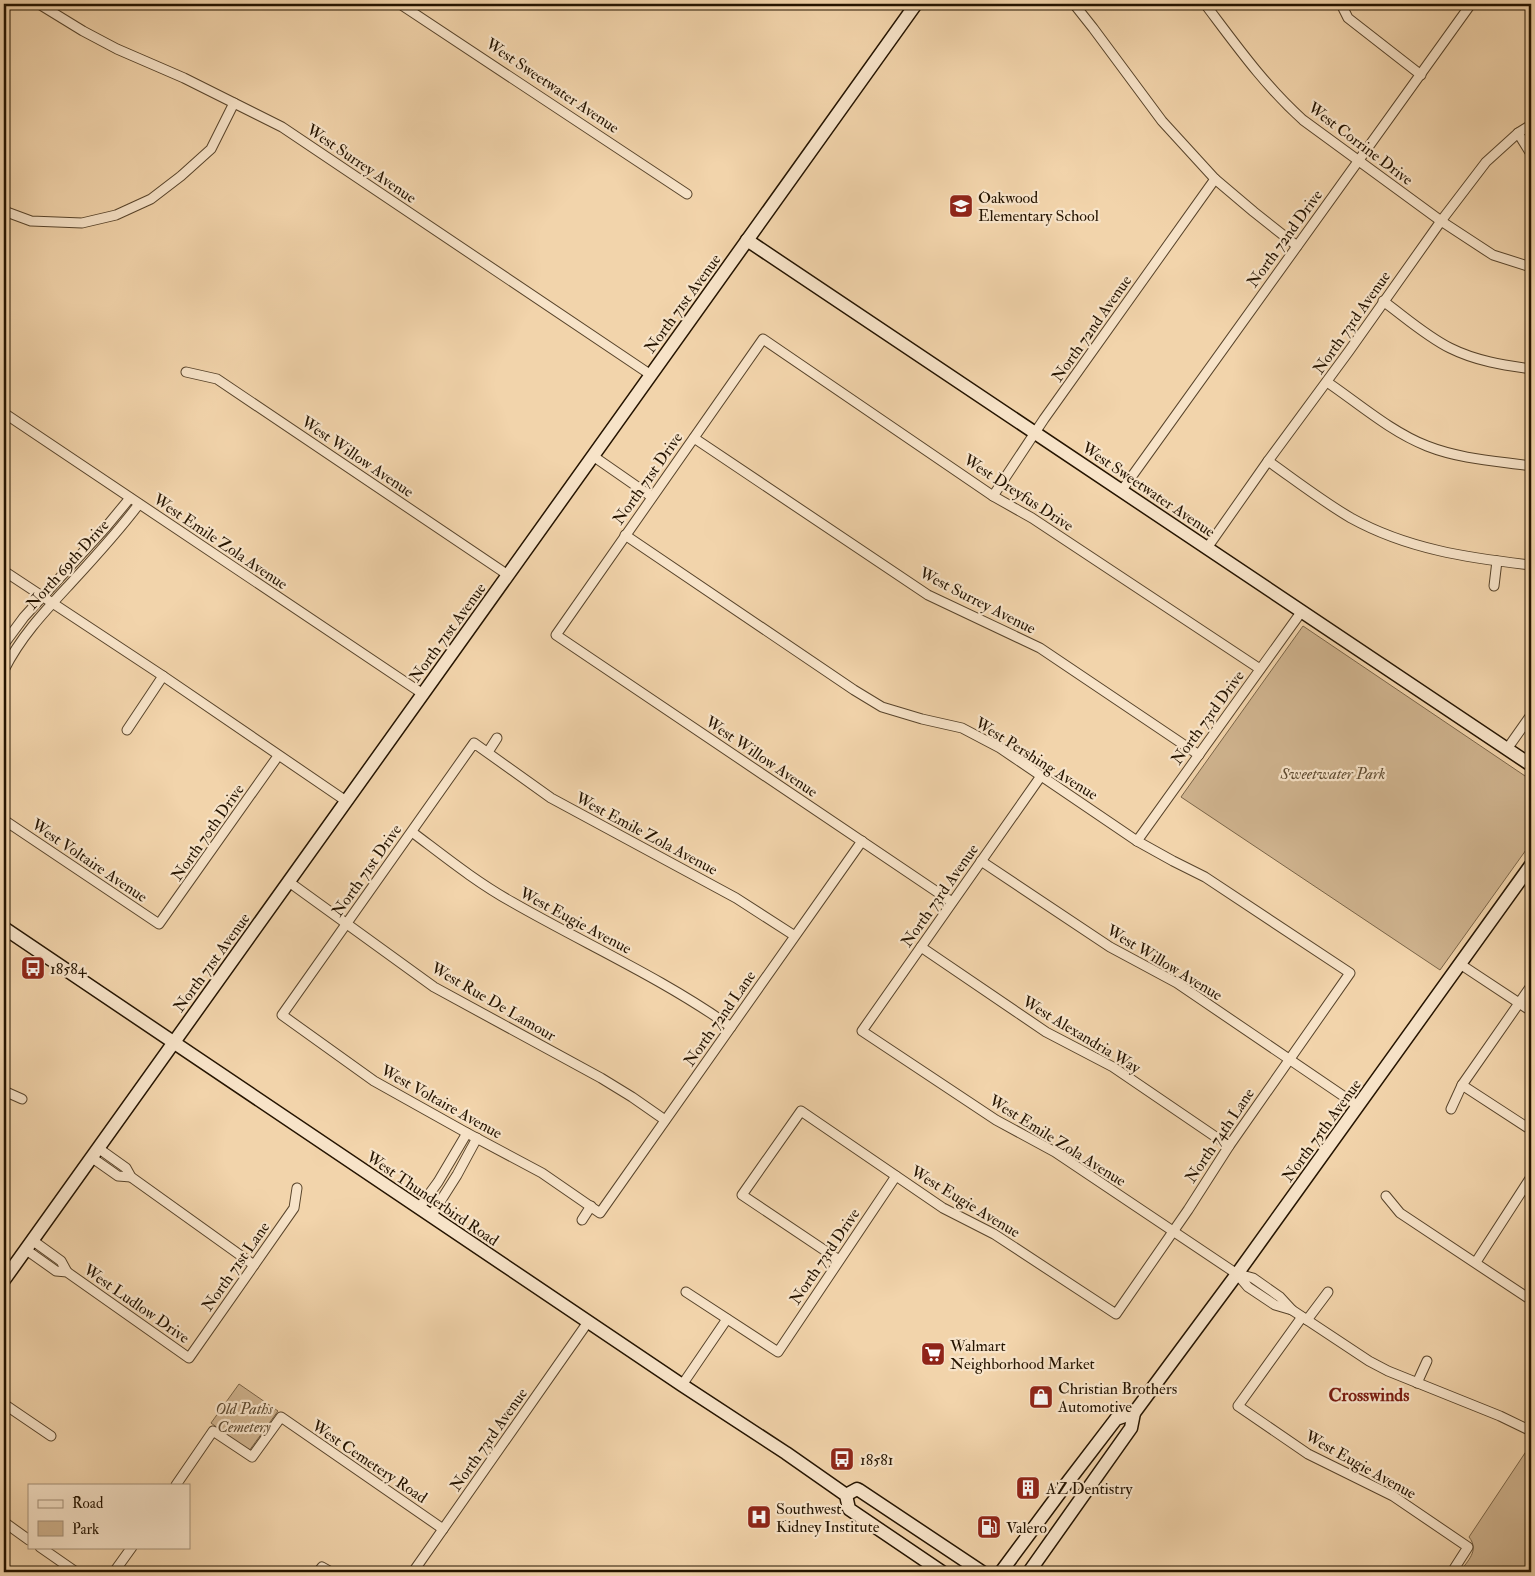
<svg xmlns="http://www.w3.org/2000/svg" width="1535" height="1576" viewBox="0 0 1535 1576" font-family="'IM FELL Double Pica',serif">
  <rect width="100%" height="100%" fill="#f2d4ab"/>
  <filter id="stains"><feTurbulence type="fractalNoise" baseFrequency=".004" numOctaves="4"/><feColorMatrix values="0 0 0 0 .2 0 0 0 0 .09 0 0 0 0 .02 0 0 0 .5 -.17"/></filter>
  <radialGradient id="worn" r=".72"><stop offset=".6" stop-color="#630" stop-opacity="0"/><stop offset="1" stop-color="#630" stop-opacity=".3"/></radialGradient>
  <g fill="#cfb38e" stroke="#7a6447">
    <path d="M1303 626 1531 780V843L1440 970 1181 797Z"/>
    <path d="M239 1384 278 1411 249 1451 211 1423Z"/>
    <path d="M1531 1444V1572H1460C1467 1561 1480 1551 1469 1537Z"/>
  </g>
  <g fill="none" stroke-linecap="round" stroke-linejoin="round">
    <defs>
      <g id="street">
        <path d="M39 4 83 31 117 49 184 78 282 127 651 375"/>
        <path d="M400 4 687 194"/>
        <path d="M1074 4 1093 28 1162 121 1215 179 1254 212 1297 246"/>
        <path d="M1205 4C1236 45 1265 86 1303 120L1441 221 1493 255 1531 267"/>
        <path d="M1341 4 1348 18 1421 75"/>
        <path d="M1518 133 1531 154"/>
        <path d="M4 211 31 221 82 223 116 215 151 199 181 176 211 149 234 103"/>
        <path d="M1383 301C1405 317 1426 336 1450 348 1476 361 1503 365 1531 369"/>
        <path d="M186 372 217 379 508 575"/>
        <path d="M1327 382C1358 403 1391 432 1427 446 1460 459 1496 461 1531 466"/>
        <path d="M4 413 423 694"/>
        <path d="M694 438 928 595 1040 648 1199 755"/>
        <path d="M593 456 652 497"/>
        <path d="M1268 461C1295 480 1322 501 1351 518 1407 549 1468 558 1531 565"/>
        <path d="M1122 490 1471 4"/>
        <path d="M993 496 1044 419 1215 179"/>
        <path d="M625 535 854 690 882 707 922 719 962 728 1000 748 1137 841 1173 861 1205 877 1350 973 1229 1146 1188 1210 1116 1314 994 1234 943 1208 801 1111 742 1195 839 1260"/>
        <path d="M1207 548 1268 461 1349 351 1441 221 1486 162 1518 133 1531 125"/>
        <path d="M4 571 163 676 346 801"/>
        <path d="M1494 586 1497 561"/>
        <path d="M4 644 24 617 106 527 130 498"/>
        <path d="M4 670C21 636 46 610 71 583 95 557 118 532 139 504"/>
        <path d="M127 730 163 676"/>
        <path d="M1507 749 1531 715"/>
        <path d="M488 752 497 738"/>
        <path d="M1041 776 862 1031 996 1120 1055 1152 1237 1274 1248 1287 1275 1305 1292 1310"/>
        <path d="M4 820 159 924 278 756"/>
        <path d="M412 832C444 856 476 882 512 902 585 944 662 978 731 1027"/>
        <path d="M1137 841 1302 611"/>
        <path d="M981 861 1110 947 1177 983 1358 1106"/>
        <path d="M289 882 434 987 601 1078 632 1097 665 1120"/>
        <path d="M952 902 556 635 763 339 993 496 1032 518 1260 669"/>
        <path d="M795 936 736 898 551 798 474 743 282 1015 374 1081 467 1133 542 1173 600 1213 862 841"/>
        <path d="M921 947 1046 1032 1113 1067 1229 1146"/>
        <path d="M1460 964 1531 1011"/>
        <path d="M1462 1085 1531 1130"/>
        <path d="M4 1091 22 1099"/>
        <path d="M1451 1109 1462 1085 1531 986"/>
        <path d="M98 1148 126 1168 131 1177 254 1265"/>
        <path d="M91 1157 118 1176 131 1177"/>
        <path d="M1386 1196 1400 1213 1531 1300"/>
        <path d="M419 1208 438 1182 467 1133"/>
        <path d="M431 1216 457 1175 477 1138"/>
        <path d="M582 1220 591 1206"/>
        <path d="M32 1240 61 1261 67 1272"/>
        <path d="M25 1249 56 1271 67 1272 189 1358 294 1208 297 1188"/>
        <path d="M1476 1262 1531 1177"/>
        <path d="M1238 1274 1253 1278 1280 1297 1292 1310 1369 1361 1388 1371 1500 1416 1531 1431"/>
        <path d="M686 1292 778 1352 896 1176"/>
        <path d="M1302 1317 1238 1406 1308 1454 1393 1496 1468 1547 1452 1572"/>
        <path d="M1307 1320 1328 1292"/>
        <path d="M1417 1383 1427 1361"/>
        <path d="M682 1385 727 1319"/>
        <path d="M4 1404 51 1436"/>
        <path d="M176 1485 213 1431 252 1457 281 1417 443 1529"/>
        <path d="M4 1522 29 1540"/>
        <path d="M40 1547 76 1572"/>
        <path d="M114 1572 132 1547"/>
        <path d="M318 1572 322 1567 331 1572"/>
        <path d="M413 1572 588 1322"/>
      </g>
      <g id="secondary">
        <path d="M747 240 1531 765"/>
        <path d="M4 928 682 1385 786 1453 846 1495 849 1509 942 1572"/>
        <path d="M4 1280 916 4"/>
        <path d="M846 1495 857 1489 859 1490 982 1572"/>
        <path d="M1001 1572 1064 1487 1116 1419 1134 1413"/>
        <path d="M1029 1572 1131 1428 1134 1413 1237 1274 1531 865"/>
      </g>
    </defs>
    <use href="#street" stroke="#58442b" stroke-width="11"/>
    <use href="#secondary" stroke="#251400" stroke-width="15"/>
    <use href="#street" stroke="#f7e3c8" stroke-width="9"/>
    <use href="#secondary" stroke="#f7e3c8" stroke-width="12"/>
  </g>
  <defs>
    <symbol id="school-square" viewBox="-11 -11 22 22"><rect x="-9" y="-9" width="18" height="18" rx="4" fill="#8f2418" stroke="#f7e3c8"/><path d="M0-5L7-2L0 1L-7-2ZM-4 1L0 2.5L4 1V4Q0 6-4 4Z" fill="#fff"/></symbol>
    <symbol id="bus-square" viewBox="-11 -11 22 22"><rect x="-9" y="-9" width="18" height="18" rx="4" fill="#8f2418" stroke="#f7e3c8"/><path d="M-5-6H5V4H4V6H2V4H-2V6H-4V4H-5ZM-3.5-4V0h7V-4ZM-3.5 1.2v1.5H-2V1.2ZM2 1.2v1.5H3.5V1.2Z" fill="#fff"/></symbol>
    <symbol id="supermarket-square" viewBox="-11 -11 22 22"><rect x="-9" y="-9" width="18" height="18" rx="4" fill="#8f2418" stroke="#f7e3c8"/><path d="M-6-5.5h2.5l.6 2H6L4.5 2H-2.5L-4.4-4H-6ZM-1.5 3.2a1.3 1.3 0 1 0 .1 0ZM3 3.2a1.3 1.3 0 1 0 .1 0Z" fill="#fff"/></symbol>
    <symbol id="shop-square" viewBox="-11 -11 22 22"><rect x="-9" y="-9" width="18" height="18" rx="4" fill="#8f2418" stroke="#f7e3c8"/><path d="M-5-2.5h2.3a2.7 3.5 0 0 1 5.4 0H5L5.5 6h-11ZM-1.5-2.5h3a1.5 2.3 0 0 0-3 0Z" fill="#fff"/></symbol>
    <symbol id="building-square" viewBox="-11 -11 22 22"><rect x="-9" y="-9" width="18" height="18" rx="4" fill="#8f2418" stroke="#f7e3c8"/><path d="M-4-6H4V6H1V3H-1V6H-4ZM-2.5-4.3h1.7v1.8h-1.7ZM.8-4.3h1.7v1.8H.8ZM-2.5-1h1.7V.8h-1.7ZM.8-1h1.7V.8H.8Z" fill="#fff"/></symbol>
    <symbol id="hospital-square" viewBox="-11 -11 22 22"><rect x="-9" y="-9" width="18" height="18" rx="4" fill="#8f2418" stroke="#f7e3c8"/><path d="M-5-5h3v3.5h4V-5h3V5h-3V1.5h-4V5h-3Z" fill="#fff"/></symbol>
    <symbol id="fuel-square" viewBox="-11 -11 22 22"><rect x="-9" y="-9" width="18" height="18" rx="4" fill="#8f2418" stroke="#f7e3c8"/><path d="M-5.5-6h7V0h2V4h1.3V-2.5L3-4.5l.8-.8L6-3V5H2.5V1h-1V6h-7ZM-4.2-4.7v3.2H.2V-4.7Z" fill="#fff"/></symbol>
  </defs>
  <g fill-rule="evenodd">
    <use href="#school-square" x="947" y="192" width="28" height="28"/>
    <use href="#bus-square" x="19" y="954" width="28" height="28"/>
    <use href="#supermarket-square" x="919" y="1340" width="28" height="28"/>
    <use href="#shop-square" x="1027" y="1383" width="28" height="28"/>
    <use href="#bus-square" x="828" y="1445" width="28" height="28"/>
    <use href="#building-square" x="1014" y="1474" width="28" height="28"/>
    <use href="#hospital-square" x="745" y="1503" width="28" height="28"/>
    <use href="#fuel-square" x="975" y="1513" width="28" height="28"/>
  </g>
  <g text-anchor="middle" stroke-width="4.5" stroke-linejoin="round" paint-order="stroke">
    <g font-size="16" fill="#251400" stroke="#f7e3c8">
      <text transform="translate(553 85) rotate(34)" y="6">West Sweetwater Avenue</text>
      <text transform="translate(1361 143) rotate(37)" y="6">West Corrine Drive</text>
      <text transform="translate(362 163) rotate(34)" y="6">West Surrey Avenue</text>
      <text transform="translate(1284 238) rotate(-54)" y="6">North 72nd Drive</text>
      <text transform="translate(682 303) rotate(-54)" y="6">North 71st Avenue</text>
      <text transform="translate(1351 322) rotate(-55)" y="6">North 73rd Avenue</text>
      <text transform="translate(1091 328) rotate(-55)" y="6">North 72nd Avenue</text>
      <text transform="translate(358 456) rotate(34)" y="6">West Willow Avenue</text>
      <text transform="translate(647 478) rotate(-55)" y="6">North 71st Drive</text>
      <text transform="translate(1149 489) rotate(34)" y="6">West Sweetwater Avenue</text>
      <text transform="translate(1019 492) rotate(33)" y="6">West Dreyfus Drive</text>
      <text transform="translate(221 541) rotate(34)" y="6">West Emile Zola Avenue</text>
      <text transform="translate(67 564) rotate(-48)" y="6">North 69th Drive</text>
      <text transform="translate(978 600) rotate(27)" y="6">West Surrey Avenue</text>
      <text transform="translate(447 632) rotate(-54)" y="6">North 71st Avenue</text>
      <text transform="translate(1207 717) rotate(-54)" y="6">North 73rd Drive</text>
      <text transform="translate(762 756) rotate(34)" y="6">West Willow Avenue</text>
      <text transform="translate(1037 758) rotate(32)" y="6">West Pershing Avenue</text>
      <text transform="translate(207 832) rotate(-55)" y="6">North 70th Drive</text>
      <text transform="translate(647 833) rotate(28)" y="6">West Emile Zola Avenue</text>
      <text transform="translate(90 860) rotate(34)" y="6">West Voltaire Avenue</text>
      <text transform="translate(366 870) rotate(-55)" y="6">North 71st Drive</text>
      <text transform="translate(939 895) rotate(-55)" y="6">North 73rd Avenue</text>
      <text transform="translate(576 920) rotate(28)" y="6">West Eugie Avenue</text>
      <text transform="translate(211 962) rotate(-54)" y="6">North 71st Avenue</text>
      <text transform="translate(1165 962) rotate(31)" y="6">West Willow Avenue</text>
      <text transform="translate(494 1001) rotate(30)" y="6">West Rue De Lamour</text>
      <text transform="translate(719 1018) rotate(-55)" y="6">North 72nd Lane</text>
      <text transform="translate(1082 1034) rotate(31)" y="6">West Alexandria Way</text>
      <text transform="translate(442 1101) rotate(29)" y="6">West Voltaire Avenue</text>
      <text transform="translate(1321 1130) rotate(-54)" y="6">North 75th Avenue</text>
      <text transform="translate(1219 1135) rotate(-56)" y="6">North 74th Lane</text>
      <text transform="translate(1058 1140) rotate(32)" y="6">West Emile Zola Avenue</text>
      <text transform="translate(433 1198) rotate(34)" y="6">West Thunderbird Road</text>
      <text transform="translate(966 1201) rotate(31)" y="6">West Eugie Avenue</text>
      <text transform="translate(824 1256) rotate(-56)" y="6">North 73rd Drive</text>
      <text transform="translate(235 1266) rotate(-55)" y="6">North 71st Lane</text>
      <text transform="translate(137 1303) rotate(35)" y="6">West Ludlow Drive</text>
      <text transform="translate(488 1439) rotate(-55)" y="6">North 73rd Avenue</text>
      <text transform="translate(370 1461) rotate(34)" y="6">West Cemetery Road</text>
      <text transform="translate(1361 1464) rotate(29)" y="6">West Eugie Avenue</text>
    </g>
    <g font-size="16" fill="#251400" stroke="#f7e3c8" text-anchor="start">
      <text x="978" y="203">Oakwood<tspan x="978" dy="18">Elementary School</tspan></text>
      <text x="50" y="974">18584</text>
      <text x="950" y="1351">Walmart<tspan x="950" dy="18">Neighborhood Market</tspan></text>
      <text x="1058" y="1394">Christian Brothers<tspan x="1058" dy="18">Automotive</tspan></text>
      <text x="860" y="1465">18581</text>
      <text x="1046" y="1494">AZ Dentistry</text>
      <text x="776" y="1514">Southwest<tspan x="776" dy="18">Kidney Institute</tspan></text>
      <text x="1006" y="1533">Valero</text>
    </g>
    <g font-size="16" font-style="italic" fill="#604c32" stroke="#f7e3c8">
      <text x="1333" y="779">Sweetwater Park</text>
      <text x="244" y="1414">Old Paths<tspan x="244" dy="18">Cemetery</tspan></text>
    </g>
    <g font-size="18" font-weight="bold" fill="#7a1f14" stroke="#f7e3c8">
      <text x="1369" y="1401">Crosswinds</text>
    </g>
  </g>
  <rect width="1535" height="1576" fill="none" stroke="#f2d4ab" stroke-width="20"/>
  <rect x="5" y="5" width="1525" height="1566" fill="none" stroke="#251400" stroke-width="2.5"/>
  <rect x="10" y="10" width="1515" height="1556" fill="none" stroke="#251400"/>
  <rect x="28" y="1484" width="162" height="65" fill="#f7e3c8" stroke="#a39078"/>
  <rect x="38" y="1500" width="25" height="8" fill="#f7e3c8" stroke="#a39078"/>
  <text x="72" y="1508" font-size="15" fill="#251400">Road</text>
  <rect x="38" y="1521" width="25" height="15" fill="#cfb38e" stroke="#a39078"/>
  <text x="72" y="1534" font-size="15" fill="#251400">Park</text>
  <rect width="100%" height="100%" filter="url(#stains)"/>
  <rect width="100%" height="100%" fill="url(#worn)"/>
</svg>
